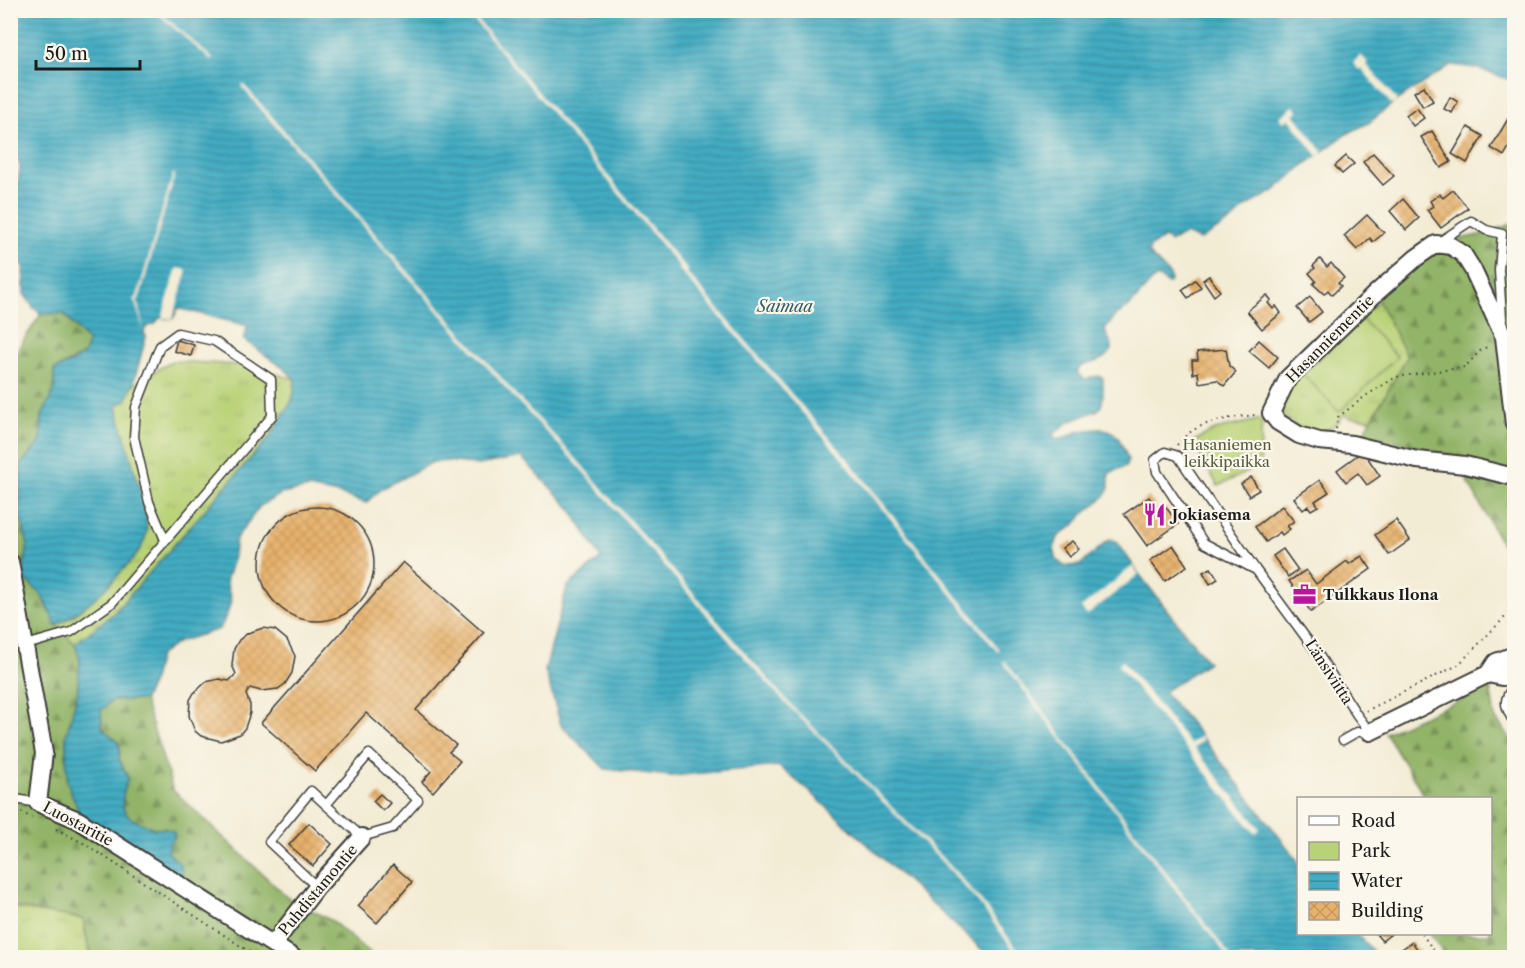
<svg xmlns="http://www.w3.org/2000/svg" width="1525" height="968" viewBox="0 0 1525 968" font-family="'Libre Caslon Text',serif">
  <defs>
    <pattern id="grass-tufts" width="24" height="20" patternUnits="userSpaceOnUse" patternTransform="scale(1.5)"><rect width="24" height="20" fill="#b9d277"/><path d="M3 7l-1-3M5 7V3M7 7l1-3M15 17l-1-3M17 17v-4M19 17l1-3" fill="none" stroke="#9eb466"/></pattern>
    <pattern id="forest-firs" width="22" height="20" patternUnits="userSpaceOnUse" patternTransform="scale(1.5)"><rect width="22" height="20" fill="#92b468"/><path d="M5 1l3.5 6h-7zM16 11l3.5 6h-7z" fill="#769255"/></pattern>
    <pattern id="water-rules" width="6" height="5" patternUnits="userSpaceOnUse" patternTransform="scale(1.5)"><rect width="6" height="5" fill="#43acc2"/><path d="M0 2.5h6" fill="none" stroke="#378b9d"/></pattern>
    <pattern id="building-cross-hatch" width="8" height="8" patternUnits="userSpaceOnUse" patternTransform="scale(1.5)"><rect width="8" height="8" fill="#e7b16b"/><path d="M0 0l8 8M0 8l8-8" fill="none" stroke="#c6985c"/></pattern>
  </defs>
  <rect width="100%" height="100%" fill="#fbf7ec"/>
  <filter id="ink" filterUnits="userSpaceOnUse"><feTurbulence type="fractalNoise" baseFrequency=".0167" numOctaves="2"/><feDisplacementMap in="SourceGraphic" scale="12" xChannelSelector="R" yChannelSelector="G"/><feConvolveMatrix kernelMatrix="1 2 1 2 8 2 1 2 1" color-interpolation-filters="sRGB"/></filter>
  <filter id="wash" filterUnits="userSpaceOnUse"><feTurbulence type="fractalNoise" baseFrequency=".008" numOctaves="4" result="noise"/><feDisplacementMap in="SourceGraphic" scale="24" xChannelSelector="R" yChannelSelector="G"/><feGaussianBlur stdDeviation="1.35" result="paint"/><feColorMatrix in="noise" values="0 0 0 0 0 0 0 0 0 0 0 0 0 0 0 0 0 1.4 0 .05"/><feComposite in="paint" operator="in"/></filter>
  <g filter="url(#wash)">
    <rect width="100%" height="100%" fill="#f3ecd5"/>
    <g fill="url(#grass-tufts)" stroke="#6a774a" stroke-width="1.5">
      <path d="M1379 300 1407 357 1372 419 1349 417 1345 414C1336 426 1326 432 1312 436L1277 412 1285 390Z"/>
      <path d="M172 361 242 365 295 379 293 399 271 435 115 612 75 644 56 625 75 615 108 586 136 556 144 510 119 422 117 405 126 401 133 385Z"/>
      <path d="M10 907 83 919 90 957H11Z"/>
    </g>
    <g fill="url(#forest-firs)" stroke="#576842" stroke-width="1.5">
      <path d="M1514 223V567L1454 456 1363 434 1407 357 1375 294 1436 244 1484 234Z"/>
      <path d="M41 314H64L88 342 85 354 54 370V390L42 416 41 441 21 464 19 511 28 545 23 577 41 594 56 624 75 644 80 661 77 695 66 736 67 781 168 852 170 842C166 838 161 832 156 829 149 825 140 825 133 821 116 811 123 792 128 778L119 759 120 748 117 741 102 728 101 710 113 700H144L173 790 288 898 332 921 374 957H90L83 919 11 907 10 361Z"/>
      <path d="M1490 687 1495 718 1514 743V957H1440L1443 953 1430 934H1490V798H1426L1385 733Z"/>
    </g>
    <g fill="#b9d277" stroke="#6a774a" stroke-width="1.5">
      <path d="M1362 319 1397 357 1339 412 1303 374Z"/>
      <path d="M1262 419 1260 466 1218 486 1192 442 1215 430Z"/>
    </g>
    <path fill="url(#water-rules)" stroke="#30646f" stroke-width="1.5" d="M10 11H1514V81L1476 68 1451 65 1397 100 1370 122 1345 135 1299 169 1274 191 1246 207 1231 221 1200 240 1185 234 1170 242 1164 238 1151 247 1148 253 1170 275 1171 281 1168 284 1160 278H1155L1128 308 1116 315 1105 330C1106 336 1110 339 1111 344 1114 360 1090 362 1080 367L1077 373 1085 379 1098 376 1103 378C1103 417 1104 406 1071 421 1063 424 1060 431 1052 435 1061 444 1067 435 1077 432 1087 429 1107 426 1115 434 1121 439 1125 452 1128 460L1126 466 1109 473V488L1106 495 1085 513 1074 525 1058 537 1054 549 1057 561 1067 566 1080 565 1106 542 1111 539 1118 543 1139 574 1208 662 1164 692 1201 736 1298 861V934H1357L1378 957H990L807 789 778 766 671 776 605 769 561 725 545 670 567 587 601 558 570 508 521 457 478 465 448 461 433 462 381 489 366 503 342 495 309 488 281 494 260 506 236 538 234 556 226 581 231 601 227 614 220 629 178 642 159 656 153 680 144 700H113L101 710 102 728 117 741 120 748 119 759 128 778C119 803 118 816 146 825 153 828 157 830 164 828L174 832 175 837 170 842 168 852 181 865 183 878 79 813 67 781 66 736 77 695 80 661 75 644 115 612 271 435 293 399 295 379 282 367 243 339 248 326 178 308 173 319 159 318 155 324 146 327 144 332 146 337 133 385 126 401 117 405C121 432 152 515 146 535 142 552 128 564 117 576 99 596 79 613 56 625L41 594 23 577 28 545 19 511 21 464 41 441 42 416 54 390V370L72 362 84 354 88 342 64 314H41L34 308 24 294 23 266 11 247V198L16 194 20 167 11 143Z"/>
    <g fill="#f3ecd5">
      <path d="M155 11H158L213 59 211 60Z"/>
      <path d="M467 11H470L688 271 687 273 845 456 1000 650 997 651 841 457 679 269 680 267Z"/>
      <path d="M1361 55 1368 63 1366 64 1397 100 1392 105 1361 68 1359 70 1353 63Z"/>
      <path d="M243 84 516 395 578 461 786 700 954 870 984 905 1023 957H1019L981 906 951 871 785 702 733 645 575 462 513 396 241 86Z"/>
      <path d="M1294 106 1298 111 1294 114 1323 152 1318 156 1289 118 1284 122 1280 117Z"/>
      <path d="M173 174H175L139 299 137 300 144 331 134 299 137 297Z"/>
      <path d="M177 268 187 270 173 319 162 318Z"/>
      <path d="M1133 566 1139 574 1087 615 1081 608Z"/>
      <path d="M1005 661 1110 800 1231 957H1228L1108 802 1003 662Z"/>
      <path d="M1122 661 1190 744 1201 736 1203 739 1194 748 1260 829 1255 833 1118 665Z"/>
    </g>
    <g id="blocks">
      <g fill="url(#building-cross-hatch)">
        <path d="M1424 86 1433 101 1423 107 1414 92Z"/>
        <path d="M1450 97 1458 102 1452 113 1444 109Z"/>
        <path d="M1417 108 1424 118 1413 126 1406 116Z"/>
        <path d="M1509 117 1514 120V138L1504 156 1491 148Z"/>
        <path d="M1468 127 1483 136 1467 163 1452 154Z"/>
        <path d="M1432 131 1451 162 1441 168 1421 137Z"/>
        <path d="M1373 153 1394 176 1383 185 1363 162Z"/>
        <path d="M1346 156 1354 164 1342 174 1335 166Z"/>
        <path d="M1453 190 1468 208 1441 228 1427 210 1433 206 1430 201 1440 194 1443 198Z"/>
        <path d="M1403 199 1419 218 1406 230 1390 211Z"/>
        <path d="M1367 215 1384 233 1373 242 1370 238 1357 250 1344 236Z"/>
        <path d="M1320 259 1327 267 1331 263 1344 278 1338 283 1341 286 1332 295 1328 290 1324 294 1313 284 1316 281 1309 273 1315 268 1313 266Z"/>
        <path d="M1209 276 1220 291 1214 296 1203 280Z"/>
        <path d="M1195 280 1201 287 1188 298 1182 290Z"/>
        <path d="M1267 295 1271 300 1268 303 1273 309 1276 306 1281 313 1262 329 1247 311Z"/>
        <path d="M1310 297 1322 312 1309 322 1297 308Z"/>
        <path d="M177 340 194 345 191 356 174 351Z"/>
        <path d="M1259 340 1278 357 1269 368 1249 351Z"/>
        <path d="M1226 349 1229 366 1236 372 1224 386 1217 380 1199 383 1198 372 1193 374 1192 360H1198L1197 352Z"/>
        <path d="M1363 451 1380 476 1367 485 1358 473 1346 482 1337 470Z"/>
        <path d="M1251 477 1259 490 1249 496 1241 484Z"/>
        <path d="M1320 480 1329 492 1315 501 1318 506 1311 510 1308 506 1303 510 1294 498Z"/>
        <path d="M1149 497 1159 512 1166 507 1178 524 1147 546 1124 514Z"/>
        <path d="M1282 506 1294 521 1287 526 1290 529 1282 535 1280 532 1266 542 1255 527Z"/>
        <circle cx="317" cy="564" r="57"/>
        <path d="M1396 520 1410 540 1389 555 1375 535Z"/>
        <path d="M1072 541 1079 549 1069 557 1062 548Z"/>
        <path d="M1173 545 1187 566 1165 581 1150 561Z"/>
        <path d="M1283 549 1298 570 1288 577 1273 556Z"/>
        <path d="M1362 556 1371 569 1311 612 1289 581 1306 570 1316 584 1347 561 1349 564Z"/>
        <path d="M403 562 484 633 416 710 456 745 449 752 460 761 433 792 422 782 431 771 366 713 315 771 261 723Z"/>
        <path d="M1211 568 1218 579 1210 584 1203 572Z"/>
        <path d="M263 628 275 630 287 640 295 656 292 673 285 684 278 689 261 691 250 688 246 694 250 705V713L245 728 240 734 221 741 201 736 195 731 189 716 190 700 194 693 206 682 219 679 229 681 236 674 232 665 234 649 239 640 248 633Z"/>
        <path d="M380 794 390 803 383 811 373 801Z"/>
        <path d="M309 823 332 844 313 866 289 845Z"/>
        <path d="M393 865 412 882 377 923 358 906Z"/>
        <path d="M1376 934H1391L1382 941Z"/>
        <path d="M1412 942 1424 958H1408L1402 949Z"/>
      </g>
    </g>
  </g>
  <g filter="url(#ink)">
    <use href="#blocks" fill-opacity="0" stroke="#3c3b38" stroke-width="1.5"/>
    <g fill="none" stroke-linecap="round" stroke-linejoin="round">
      <defs>
        <g id="lane">
          <path d="M1439 242 1471 221 1486 230 1502 234 1499 270 1502 319"/>
          <path d="M1256 570 1178 456 1165 452 1155 460 1157 472 1204 543 1256 570 1320 657 1357 715 1370 732"/>
          <path d="M26 645 71 632 112 603 272 416 271 379 214 341 178 333 160 346 136 407 134 437 149 502 165 540"/>
          <path d="M1514 686C1503 699 1504 705 1512 719L1514 720"/>
          <path d="M1343 740 1357 732H1370"/>
          <path d="M10 798 38 803"/>
          <path d="M317 887 269 842 311 791 326 805 369 754 418 800 393 828 362 837 326 805"/>
        </g>
        <g id="street">
          <path d="M1514 424 1504 337 1473 270 1463 254 1451 246 1436 244 1416 258 1375 294 1288 378 1271 413 1278 422 1299 435 1319 441 1352 444 1417 460 1465 465 1514 477"/>
          <path d="M10 562 44 753 38 803 78 820 294 958"/>
          <path d="M1488 674 1502 677 1514 671"/>
          <path d="M1370 732 1488 674 1496 662 1514 655"/>
          <path d="M274 943 317 887 362 837"/>
        </g>
      </defs>
      <use href="#lane" stroke="#3c3b38" stroke-width="11"/>
      <use href="#street" stroke="#3c3b38" stroke-width="20"/>
      <g stroke="#3c3b38" stroke-width="2" stroke-dasharray="1.5 4.5" stroke-linecap="butt">
        <path d="M1336 429 1338 417 1367 395 1396 377 1465 367 1480 351 1490 345"/>
        <path d="M1177 445C1194 421 1228 418 1255 415"/>
        <path d="M1366 711 1458 665 1514 608"/>
        <path d="M21 812 32 818"/>
        <path d="M56 829 85 844 259 958"/>
        <path d="M1422 934 1439 958"/>
      </g>
      <use href="#lane" stroke="#fff" stroke-width="8"/>
      <use href="#street" stroke="#fff" stroke-width="16"/>
    </g>
  </g>
  <defs>
    <symbol id="restaurant-bare" viewBox="-9 -9 18 18"><path d="M-5-6h1v4h1v-4h1v4h1v-4h1v5L-1.5 .5V6h-2V.5L-5-1ZM5-6V6H3V1.5H1.5Q1.5-4 5-6Z" fill="#b5179e" stroke="#fbf7ec" stroke-width="2.5" paint-order="stroke"/></symbol>
    <symbol id="office-bare" viewBox="-9 -9 18 18"><path d="M-6-3h4V-5.5h4V-3h4V5H-6ZM-1-4.5V-3h2v-1.5ZM-6 0V1H6V0Z" fill="#b5179e" stroke="#fbf7ec" stroke-width="2.5" paint-order="stroke"/></symbol>
  </defs>
  <g fill-rule="evenodd">
    <use href="#restaurant-bare" x="1138" y="498" width="33" height="33"/>
    <use href="#office-bare" x="1288" y="578" width="33" height="33"/>
  </g>
  <g text-anchor="middle" stroke-width="4.5" stroke-linejoin="round" paint-order="stroke">
    <g font-size="15" fill="#1c1c1c" stroke="#fbf7ec">
      <text transform="translate(1330 339) rotate(-45)" y="5">Hasanniementie</text>
      <text transform="translate(1329 672) rotate(57)" y="5">Länsiviitta</text>
      <text transform="translate(78 824) rotate(28)" y="5">Luostaritie</text>
      <text transform="translate(318 890) rotate(-50)" y="5">Puhdistamontie</text>
    </g>
    <g font-size="15" fill="#535c3c" stroke="#fbf7ec">
      <text x="1227" y="450">Hasaniemen<tspan x="1227" dy="17">leikkipaikka</tspan></text>
    </g>
    <g font-size="15" font-weight="bold" fill="#1c1c1c" stroke="#fbf7ec" text-anchor="start">
      <text x="1172" y="520">Jokiasema</text>
      <text x="1323" y="600">Tulkkaus Ilona</text>
    </g>
    <g font-size="16" font-style="italic" fill="#2e5d67" stroke="#fbf7ec">
      <text x="785" y="312">Saimaa</text>
    </g>
  </g>
  <rect width="1525" height="968" fill="none" stroke="#fbf7ec" stroke-width="36"/>
  <rect x="1297" y="797" width="195" height="138" fill="#fbf7ec" stroke="#a29f99" stroke-width="1.5"/>
  <rect x="1309" y="816" width="30" height="9" fill="#ffffff" stroke="#a29f99" stroke-width="1.5"/>
  <text x="1351" y="827" font-size="18" fill="#1c1c1c">Road</text>
  <rect x="1309" y="842" width="30" height="18" fill="#b9d277" stroke="#a29f99" stroke-width="1.5"/>
  <text x="1351" y="857" font-size="18" fill="#1c1c1c">Park</text>
  <rect x="1309" y="872" width="30" height="18" fill="url(#water-rules)" stroke="#a29f99" stroke-width="1.5"/>
  <text x="1351" y="887" font-size="18" fill="#1c1c1c">Water</text>
  <rect x="1309" y="902" width="30" height="18" fill="url(#building-cross-hatch)" stroke="#a29f99" stroke-width="1.5"/>
  <text x="1351" y="917" font-size="18" fill="#1c1c1c">Building</text>
  <path d="M36 60v9h104v-9" fill="none" stroke="#1c1c1c" stroke-width="3"/>
  <text x="45" y="60" font-size="18" fill="#1c1c1c" stroke="#fbf7ec" stroke-width="4.5" paint-order="stroke">50 m</text>
</svg>
